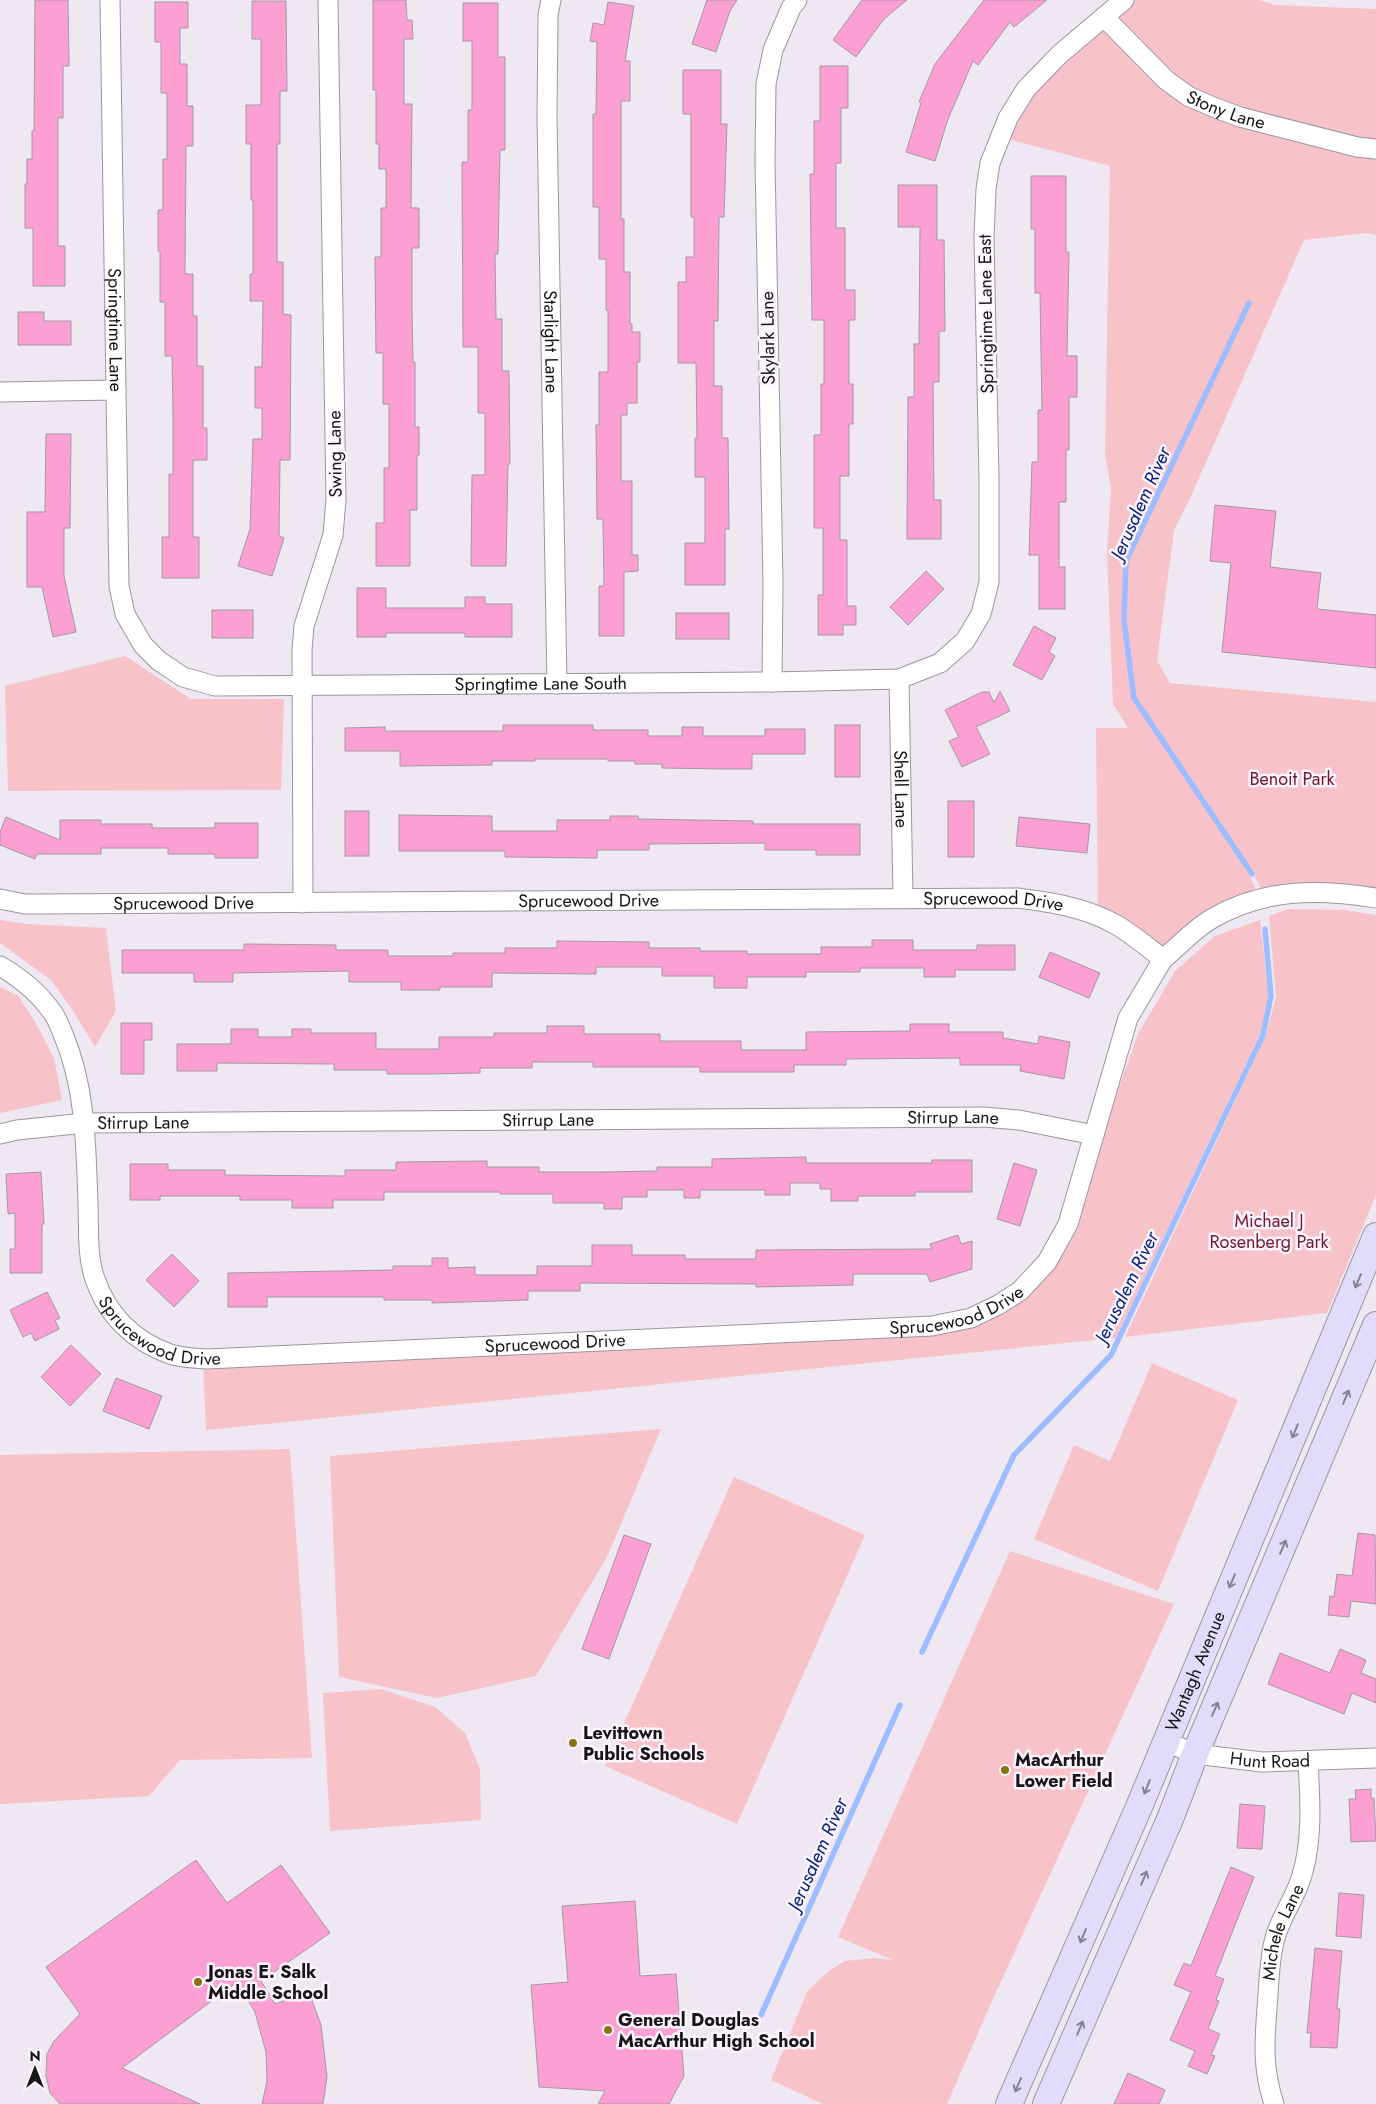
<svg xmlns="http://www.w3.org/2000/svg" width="1376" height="2104" viewBox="0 0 1376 2104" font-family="Jost,sans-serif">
  <rect width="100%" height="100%" fill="#efe7f1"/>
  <g fill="#f7c3c8">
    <path d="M1127 0H1259L1274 5 1376 9V235L1367 233 1304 240 1192 494 1174 530 1157 661 1170 683 1376 702V896L1264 895 1254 875 1191 779 1186 778 1251 878 1259 897 1163 954 1098 912 1096 728H1128L1113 704 1107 553 1111 488 1105 454 1110 166 1004 138 1028 93Z"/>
    <path d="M125 656 191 699H284L281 790 8 791 5 686Z"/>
    <path d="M1288 909 1344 910 1376 915V1195L1327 1313 1125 1337 1266 1035 1276 997 1269 916Z"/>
    <path d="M0 920 27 924 106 928 116 1011 95 1047 72 1009 51 980 0 943Z"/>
    <path d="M1260 920 1269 997 1261 1032 1116 1338 206 1430 203 1362 935 1328 998 1309 1070 1225 1138 1034 1175 971 1215 936Z"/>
    <path d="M0 987 18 996 34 1020 54 1058 62 1100 0 1113Z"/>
    <path d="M1152 1363 1238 1400 1158 1591 1034 1539 1074 1445 1110 1461Z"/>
    <path d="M661 1429 607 1557 536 1676 437 1698 339 1677 330 1456Z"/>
    <path d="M290 1449 312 1758 180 1760 149 1796 0 1804V1455Z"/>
    <path d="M734 1477 865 1535 737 1824 605 1766Z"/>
    <path d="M1010 1551 1174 1604 992 2001 947 2104H823L771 2080 807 1992 820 1979 832 1969 845 1961 874 1958 893 1960 838 1937Z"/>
    <path d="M381 1689 435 1707 465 1733 480 1769 481 1820 330 1831 323 1693Z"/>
  </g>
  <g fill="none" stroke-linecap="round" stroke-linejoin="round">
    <g stroke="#9cbdff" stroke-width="5.5">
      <path d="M1249 303 1126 561 1124 620 1134 698 1252 874"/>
      <path d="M922 1652 1014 1455 1111 1355 1263 1035 1271 996 1265 929"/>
      <path d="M761 2015 900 1705"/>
    </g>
  </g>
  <g fill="#fca0d4" stroke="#a4999e">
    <path d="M35 0H68L69 66H63V118H58V246H65V286H33V228H25V184H27V159H32V131H34Z"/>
    <path d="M373 0H406L407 20H412L413 39H404V104H412L411 208H419V248H412V311L413 362H415V427H419V455H417V510H410V566H376V523H384V468H389V404H383V353H376L375 257H381V208H386V169H379V144H376V90H373Z"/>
    <path d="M707 0H737L730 11 716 52 692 44Z"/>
    <path d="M862 0H907L884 19 856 57 833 40Z"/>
    <path d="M984 0H1047L1014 27 1010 22 978 65 973 61 948 119 935 161 906 152 921 103 919 102 935 64Z"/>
    <path d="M252 1H286L287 91H280V144H277V262H283V314L291 315 290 460H280L279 536 284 538 272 576 238 566 250 529 253 439H262V408H255V367H262L263 301H250V274H253V200H251V144H246V105H261V39H252Z"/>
    <path d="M155 2H188V28H180V64H187V106H193V146H186L185 274H193V316H197V366H203V428H207V460H193V537H199V578H162V537H169V474H173V410L172 356H165V302H160V251H158V210H163V159H167V93H161V42H155Z"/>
    <path d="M608 2 634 6 625 61H630V101H621V219H624V272H630V324H632V332H640V362H637V403H627V415H621V481H632V555H638V571L624 572V636H599V586H604L603 519H597L596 425H599V372H608V310H606V259H599V207H593V114H596L597 42 590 41 593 23 604 25Z"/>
    <path d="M463 3H498V57H505V150H500L498 254H495L496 319H502V371H509L510 464H508L506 566H471L472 475H485V413H478V347H463L462 162H468V110H472V41H463Z"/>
    <path d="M820 66H848V108H841V163H836V228H845V290H855V320H849V384H853V424H849V476H840V540H847V606H856V625H843V635H818V595H823V528H814V435H821V384H824V320H812L810 174H814V121H820Z"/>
    <path d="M683 70H721V124H727L724 217H719L718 321H714V386H722V438H728L729 529H725V585H685V543H705V477H695V438H697L696 363H678V282H686V257H694V217H691V114H683Z"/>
    <path d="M1031 176H1066V252H1069L1067 356H1077V397H1069V450H1066V502H1059V567H1065V609H1039V555H1029L1032 462H1038V410H1042L1040 293H1035V229H1031Z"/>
    <path d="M898 185H937V240H944L945 331H939V382H933L934 500H941V539H907L908 397H914V344H919L920 227H898Z"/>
    <path d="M18 312H44V321H71V345H18Z"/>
    <path d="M46 434H71L70 528H64V576L76 632 53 637 42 587H27V512H45Z"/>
    <path d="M1215 505 1276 511 1270 567 1321 573 1317 609 1376 615V668L1222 652 1231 563 1210 561Z"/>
    <path d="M926 571 944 589 908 625 890 607Z"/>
    <path d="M357 588H386V608H465V597H485V604H512V637H465V633H386V637H357Z"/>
    <rect x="212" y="610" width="41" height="28"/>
    <rect x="676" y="613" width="53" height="26"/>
    <path d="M1034 626 1056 638 1049 652 1055 656 1042 680 1013 665Z"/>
    <path d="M1000 691 1010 711 976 727 990 754 962 767 949 741 959 737 945 710 982 692H989L994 703Z"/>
    <path d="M503 725H593V730H648V736H682V727H703V736H765V729H805V754H752V769H726L662 768V764H635V761H608V759H535V761H492V765L400 766V751H345V728L385 727V731H503Z"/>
    <rect x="835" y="725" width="25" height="52"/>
    <rect x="948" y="801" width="26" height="56"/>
    <rect x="345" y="811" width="24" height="45"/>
    <path d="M399 815 492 816V831H557V820H610V816H638V819L753 821V824H860V855H816V850H765V843L649 844V850H597V858L505 857V851H399Z"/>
    <path d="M6 817 60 840V820H101V824H152V828H215V823H258V858H215V854H168V848H101V854H37L35 859 0 845V832Z"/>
    <path d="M1019 817 1090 824 1087 853 1016 846Z"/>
    <path d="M872 940H913V950H977V945H1015V970H955V977H924V968H860V972H806V977H747V988H714V976H662V967H596V974L492 973V987H440V990H401V982H349V971L233 973V982H194V973H122V950H244V944L336 945V950H388V956H453V953H505V948H557V941L649 942V948H700V951H747V954H821V947H872Z"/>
    <path d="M1050 952 1100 973 1089 998 1039 977Z"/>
    <path d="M121 1023H152V1040H144V1074H121Z"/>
    <path d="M910 1024H949V1032H1003V1038L1038 1044 1039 1036 1070 1042 1064 1079 1020 1071 1021 1065H960V1058L846 1059V1065H794V1072H700V1067H593V1062H532V1068H480V1073L427 1074H387V1070H334V1064L217 1063V1071H177V1044H231V1029H258V1037H292V1029H311V1033H376V1049H439V1037H494V1033H547V1026H584V1034H660V1041H741V1050H806V1032L910 1031Z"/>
    <path d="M806 1157V1163H932V1160H972V1192H915V1196H858V1201H831V1189H820V1183H790V1195H765V1190H700V1198H684V1190H647V1197H622V1209H604V1203H553V1194H500V1192H384V1200H333V1208H292V1200H240V1196H160V1200H130V1164H168V1170H225V1175L345 1176V1170H396V1162L487 1161V1167H539V1172H604L657 1171V1167H712V1159Z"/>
    <path d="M1014 1163 1037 1170 1020 1226 997 1219Z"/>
    <path d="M41 1172 44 1224H42V1273H10V1249H15V1213L8 1214 6 1174Z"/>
    <path d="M958 1235 961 1244 972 1241V1269L930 1282 927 1274H853V1285L756 1287V1284L580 1283V1291H528V1300L432 1303V1300H384V1297H267V1307H228V1273L393 1270V1266H432V1258H448V1268L475 1267V1275H537V1266H592V1245H632V1255H685V1259H756V1250L932 1249 930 1244Z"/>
    <path d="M172 1254 199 1281 174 1307 146 1280Z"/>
    <path d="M47 1292 60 1318 55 1320 59 1329 35 1341 31 1333 23 1337 10 1310Z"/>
    <path d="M71 1345 101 1374 70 1406 41 1377Z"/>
    <path d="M116 1378 162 1396 149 1429 103 1411Z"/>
    <path d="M1358 1533 1375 1535 1376 1604 1351 1601 1349 1617 1328 1615 1330 1596 1334 1597 1337 1574 1352 1576Z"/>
    <path d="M624 1535 651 1544 609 1659 582 1649Z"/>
    <path d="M1340 1649 1366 1660 1361 1673 1376 1679V1703L1352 1693 1344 1714 1268 1684 1280 1653 1330 1673Z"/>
    <path d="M1371 1789V1798H1374L1376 1841 1351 1842 1349 1799H1356L1355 1790Z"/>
    <path d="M1240 1804 1265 1806 1262 1849 1237 1848Z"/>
    <path d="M196 1860 227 1903 281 1865 330 1933 261 1981 275 2004 309 1992 321 2025 327 2077 323 2104H262L267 2081 266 2052 255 2012 237 1982 122 2068 200 2104H60L50 2093 46 2076 47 2054 54 2041 80 2014 46 1967Z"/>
    <path d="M1231 1867 1254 1877 1215 1976 1224 1979 1216 2000 1219 2001 1208 2029 1220 2034 1211 2055 1215 2056 1207 2074 1188 2066 1195 2051 1170 2040 1191 1992 1174 1985 1184 1963 1191 1966Z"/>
    <path d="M1339 1893 1364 1895 1361 1938 1336 1936Z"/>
    <path d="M635 1901 640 1976 676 1974 684 2076 669 2104H598L605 2091 539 2087 531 1985 568 1982 562 1906Z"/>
    <path d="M1315 1948 1342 1951 1337 2009H1340L1337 2048 1310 2047 1311 2033H1307Z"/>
    <path d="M1128 2073 1165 2090 1159 2104H1114Z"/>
  </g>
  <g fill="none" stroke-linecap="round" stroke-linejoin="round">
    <defs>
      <g id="street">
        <path id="s1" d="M110 0 119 586 125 614 143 645 159 661 183 677 215 686 772 682 899 679 940 663 965 641 981 614 989 582V478L984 237 986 189 990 163 1008 118 1026 89 1060 54 1124 0"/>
        <path id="s2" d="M551 0 548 15 547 117 557 684"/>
        <path id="s3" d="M1104 17 1166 80 1188 96 1213 107 1240 117 1357 147 1376 149"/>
        <path d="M0 392 116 390"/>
        <path id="s4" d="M899 679 903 898"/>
        <path d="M772 682 773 583 765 161 766 84 773 50 791 8 797 0"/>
        <path id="s5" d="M0 899 25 904H35L1017 898C1050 902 1083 907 1113 923 1130 932 1147 947 1163 959 1179 946 1195 928 1213 918 1265 888 1319 889 1376 898"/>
        <path d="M303 903 302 650 304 626 333 535 336 500 328 0"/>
        <path id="s6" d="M0 966C21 978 39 993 53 1013 57 1019 60 1027 63 1034 86 1088 86 1147 88 1205 89 1228 87 1254 94 1276 106 1314 133 1341 170 1354 181 1358 196 1358 207 1359L932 1326 971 1318 998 1305 1020 1291 1047 1262 1068 1224 1128 1018 1163 959"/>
        <path id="s7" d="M0 1134 17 1130 85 1123 984 1117 1019 1120 1094 1135"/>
        <path id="s8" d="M1165 1741 1195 1754 1262 1762 1376 1758"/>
        <path id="s9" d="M1274 2104C1261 2064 1265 2036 1268 1995 1269 1976 1270 1956 1275 1938 1281 1916 1296 1897 1302 1875 1313 1839 1310 1798 1308 1761"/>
      </g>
      <g id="secondary">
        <path id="s10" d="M1009 2104 1139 1807 1376 1236"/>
        <path d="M1046 2104 1170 1819 1195 1754 1376 1325"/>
      </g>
    </defs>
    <use href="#street" stroke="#9c959e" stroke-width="21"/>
    <use href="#secondary" stroke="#9c959e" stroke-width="28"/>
    <use href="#street" stroke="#fff" stroke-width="19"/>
    <use href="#secondary" stroke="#e2dcfb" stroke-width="26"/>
  </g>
  <defs><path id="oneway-shaft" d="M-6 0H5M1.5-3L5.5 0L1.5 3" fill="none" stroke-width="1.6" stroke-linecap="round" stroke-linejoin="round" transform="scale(1.25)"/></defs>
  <g stroke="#868294">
    <use href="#oneway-shaft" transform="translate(1358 1281) rotate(113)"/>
    <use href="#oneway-shaft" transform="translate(1346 1397) rotate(-67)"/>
    <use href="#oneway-shaft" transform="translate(1295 1431) rotate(113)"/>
    <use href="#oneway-shaft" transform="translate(1283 1547) rotate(-67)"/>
    <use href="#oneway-shaft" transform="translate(1232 1581) rotate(113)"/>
    <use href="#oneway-shaft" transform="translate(1215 1709) rotate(-66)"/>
    <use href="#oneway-shaft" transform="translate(1147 1787) rotate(112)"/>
    <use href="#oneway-shaft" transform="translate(1144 1878) rotate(-67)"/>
    <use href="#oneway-shaft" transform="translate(1083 1936) rotate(113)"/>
    <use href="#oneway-shaft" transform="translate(1080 2028) rotate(-67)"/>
    <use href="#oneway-shaft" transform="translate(1018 2085) rotate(114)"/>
  </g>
  <g fill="#887214" stroke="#fcf4fe" stroke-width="2">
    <circle cx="573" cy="1743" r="5"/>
    <circle cx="1005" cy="1770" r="5"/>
    <circle cx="198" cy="1982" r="5"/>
    <circle cx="608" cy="2030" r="5"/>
  </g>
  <g text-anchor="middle" stroke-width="5" stroke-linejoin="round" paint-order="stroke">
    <g font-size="18" fill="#161417" stroke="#fcf4fe">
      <text dy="6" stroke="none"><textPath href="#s3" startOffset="156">Stony Lane</textPath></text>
      <text transform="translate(986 314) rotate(-91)" y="6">Springtime Lane East</text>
      <text dy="6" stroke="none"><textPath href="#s1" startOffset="330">Springtime Lane</textPath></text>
      <text transform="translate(768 338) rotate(-91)" y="6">Skylark Lane</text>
      <text dy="6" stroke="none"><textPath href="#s2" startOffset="342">Starlight Lane</textPath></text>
      <text transform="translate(335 454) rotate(-91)" y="6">Swing Lane</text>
      <text dy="6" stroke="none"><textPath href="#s1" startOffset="1061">Springtime Lane South</textPath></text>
      <text dy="6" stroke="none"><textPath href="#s4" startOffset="110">Shell Lane</textPath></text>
      <text dy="6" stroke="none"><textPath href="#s5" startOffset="589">Sprucewood Drive</textPath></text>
      <text dy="6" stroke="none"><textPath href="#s5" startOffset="994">Sprucewood Drive</textPath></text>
      <text dy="6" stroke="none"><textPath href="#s5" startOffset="184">Sprucewood Drive</textPath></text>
      <text dy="6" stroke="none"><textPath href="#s7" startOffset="954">Stirrup Lane</textPath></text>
      <text dy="6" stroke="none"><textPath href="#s7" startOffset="549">Stirrup Lane</textPath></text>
      <text dy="6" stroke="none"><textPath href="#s7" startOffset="144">Stirrup Lane</textPath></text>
      <text dy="6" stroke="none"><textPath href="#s6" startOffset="1244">Sprucewood Drive</textPath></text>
      <text dy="6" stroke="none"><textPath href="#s6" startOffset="434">Sprucewood Drive</textPath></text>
      <text dy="6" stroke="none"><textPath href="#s6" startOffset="839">Sprucewood Drive</textPath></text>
      <text dy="6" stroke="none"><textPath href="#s10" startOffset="471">Wantagh Avenue</textPath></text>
      <text dy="6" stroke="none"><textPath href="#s8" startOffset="108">Hunt Road</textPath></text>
      <text dy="6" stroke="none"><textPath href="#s9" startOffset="175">Michele Lane</textPath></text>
    </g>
    <g font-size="18" fill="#72172d" stroke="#fcf4fe">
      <text x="1292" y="785">Benoit Park</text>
      <text x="1269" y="1227">Michael J<tspan x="1269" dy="21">Rosenberg Park</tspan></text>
    </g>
    <g font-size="18" font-weight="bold" fill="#161417" stroke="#fcf4fe" text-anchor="start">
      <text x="583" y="1739">Levittown<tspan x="583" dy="21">Public Schools</tspan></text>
      <text x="1015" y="1766">MacArthur<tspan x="1015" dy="21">Lower Field</tspan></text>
      <text x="208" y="1978">Jonas E. Salk<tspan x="208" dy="21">Middle School</tspan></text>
      <text x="618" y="2026">General Douglas<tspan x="618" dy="21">MacArthur High School</tspan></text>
    </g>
    <g font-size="19" font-style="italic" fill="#03207b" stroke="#fcf4fe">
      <text transform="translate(1140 503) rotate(-66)" y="7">Jerusalem River</text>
      <text transform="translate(1126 1287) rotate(-64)" y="7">Jerusalem River</text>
      <text transform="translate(817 1854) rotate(-66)" y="7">Jerusalem River</text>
    </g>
  </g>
  <g transform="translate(35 2069)" stroke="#fcf4fe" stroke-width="4" paint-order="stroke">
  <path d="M0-4L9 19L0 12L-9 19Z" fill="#161417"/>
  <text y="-8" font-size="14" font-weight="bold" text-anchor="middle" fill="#161417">N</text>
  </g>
</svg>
